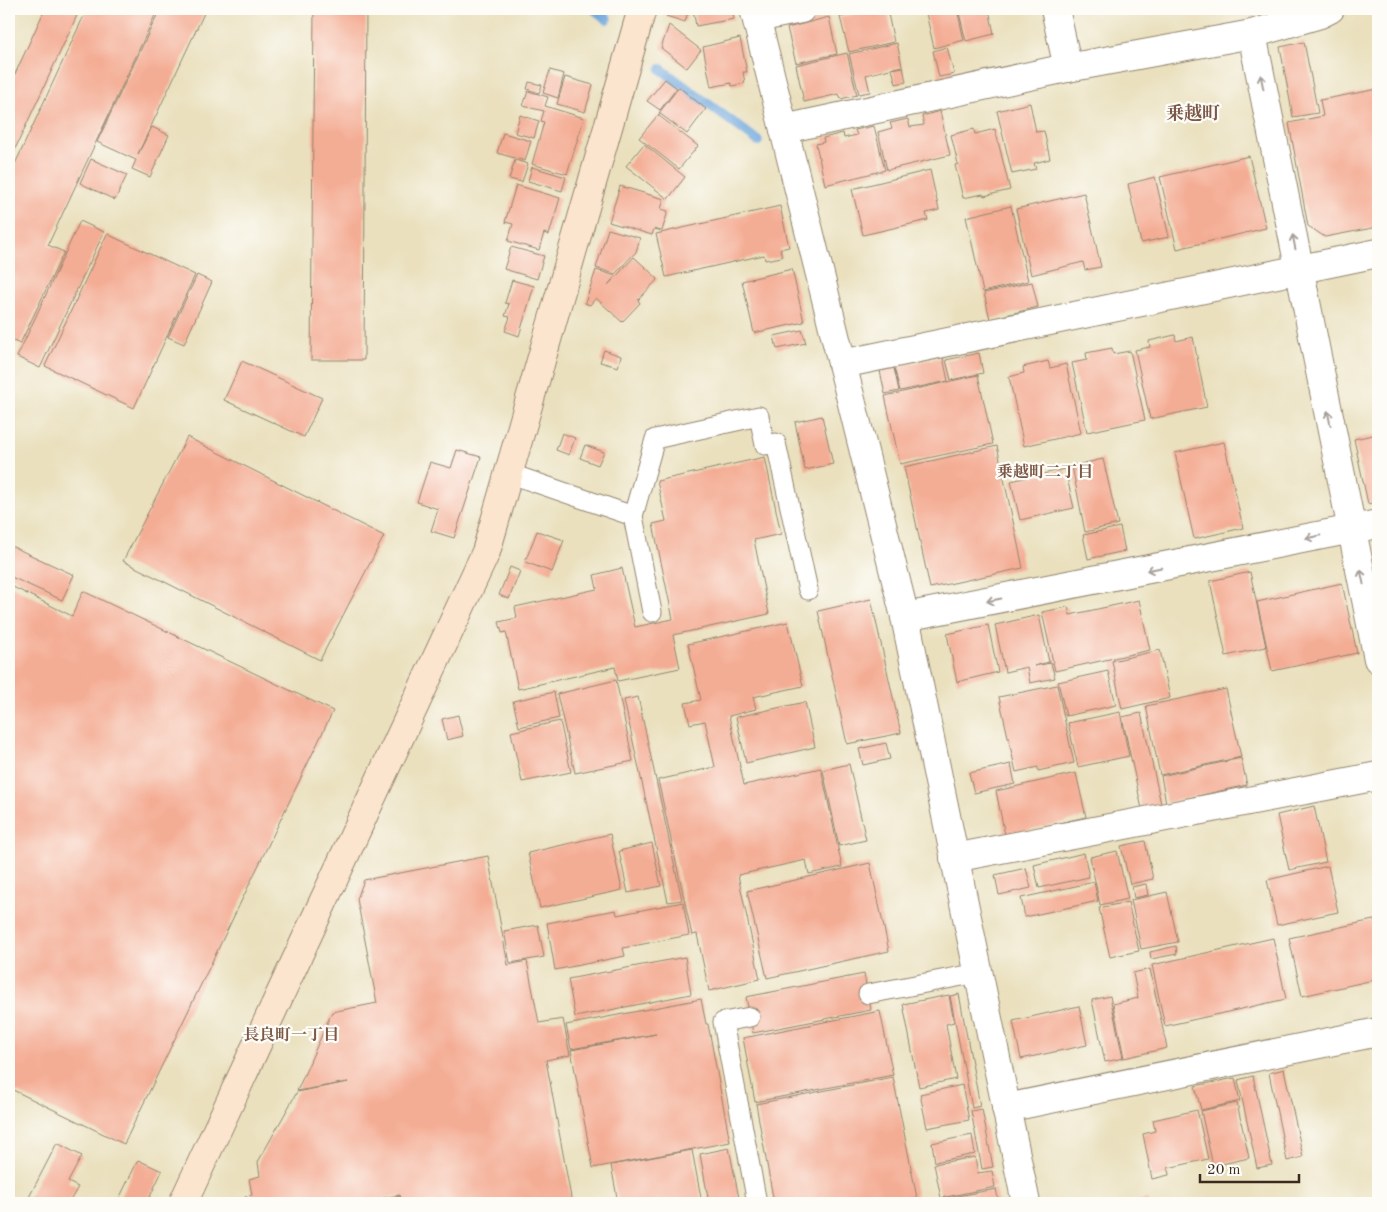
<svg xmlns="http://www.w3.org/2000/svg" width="1387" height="1212" viewBox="0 0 1387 1212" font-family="'Old Standard TT','Noto Serif JP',serif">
  <rect width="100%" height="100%" fill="#fdfcf7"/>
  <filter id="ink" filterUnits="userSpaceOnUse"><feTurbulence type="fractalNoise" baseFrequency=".02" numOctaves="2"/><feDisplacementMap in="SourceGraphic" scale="10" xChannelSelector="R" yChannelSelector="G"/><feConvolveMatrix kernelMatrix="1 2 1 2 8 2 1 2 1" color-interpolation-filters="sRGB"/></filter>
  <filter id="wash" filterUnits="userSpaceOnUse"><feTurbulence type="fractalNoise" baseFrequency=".0096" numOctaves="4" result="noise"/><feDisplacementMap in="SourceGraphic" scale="20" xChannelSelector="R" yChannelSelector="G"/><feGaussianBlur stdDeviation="1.12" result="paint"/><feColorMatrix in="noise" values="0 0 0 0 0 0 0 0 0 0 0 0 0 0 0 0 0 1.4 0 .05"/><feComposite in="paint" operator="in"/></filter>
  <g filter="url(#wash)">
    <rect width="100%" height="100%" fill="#eae0be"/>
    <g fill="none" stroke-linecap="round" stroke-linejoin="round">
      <g stroke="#6da5dc" stroke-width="10">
        <path d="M594 9 607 19"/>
        <path d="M661 69 758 141"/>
      </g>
    </g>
    <g id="blocks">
      <g fill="#f4ad95">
        <path d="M45 9H80L9 162V87Z"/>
        <path d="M87 9H158L48 245 64 252 20 344 9 339V177Z"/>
        <path d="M160 9H206L138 154 152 127 169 135 150 177 132 169 136 160 97 142Z"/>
        <path d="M314 9H366L364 360H311Z"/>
        <path d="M668 9H689L685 22 666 16Z"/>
        <path d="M693 9H732L734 19 696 26Z"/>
        <path d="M875 9H887L894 42 849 52 840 17Z"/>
        <path d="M925 9H957L964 40 934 48Z"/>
        <path d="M958 9H989L994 34 966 41Z"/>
        <path d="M829 17 837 54 796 63 787 28Z"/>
        <path d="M669 25 701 50 687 68 661 48Z"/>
        <path d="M740 38 747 72H743L745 83 732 86 731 83 711 87 703 47Z"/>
        <path d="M1304 42 1318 113 1293 117 1280 47Z"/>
        <path d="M897 43 902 66 866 75 870 92 859 94 849 54Z"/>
        <path d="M947 47 954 74 939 77 933 51Z"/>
        <path d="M847 53 857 95 841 99 839 94 804 102 796 65Z"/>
        <path d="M903 67 906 82 896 84 892 69Z"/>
        <path d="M550 70 564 74 558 98 543 93Z"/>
        <path d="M565 77 593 85 585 112 557 104Z"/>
        <path d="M665 79 677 88 660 110 647 101Z"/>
        <path d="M529 82 542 85 539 93 527 89Z"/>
        <path d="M679 87 706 109 687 134 659 113Z"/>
        <path d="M1378 89V227L1325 237 1308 226 1289 123 1323 116 1320 100Z"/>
        <path d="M528 91 548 97 545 106 584 118 567 174 532 164 544 122 541 121 544 111 523 106Z"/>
        <path d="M1030 103 1036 132 1044 131 1050 159 1034 163 1036 169 1012 174 997 111Z"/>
        <path d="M940 111 950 155 887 170 878 132 892 128 890 123 908 119 910 127 924 125 922 116Z"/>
        <path d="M520 115 539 121 534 138 515 133Z"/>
        <path d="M658 115 698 146 679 169 639 138Z"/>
        <path d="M874 126 885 170 825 185 816 144 824 142 823 138 843 133 844 138 857 135 855 130Z"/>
        <path d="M974 129 975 134 995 129 1010 190 984 196 983 194 963 198 955 165 958 164 951 135Z"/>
        <path d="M503 133 531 141 525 161 497 153Z"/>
        <path d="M644 144 685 177 668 199 626 166Z"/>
        <path d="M1249 156 1266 228 1177 249 1160 177Z"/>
        <path d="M91 159 127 175 115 200 80 183Z"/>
        <path d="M515 160 528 164 522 182 509 179Z"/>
        <path d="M532 167 566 177 562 191 528 181Z"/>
        <path d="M930 170 939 210 926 213 928 220 863 235 852 189Z"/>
        <path d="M1155 177 1169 237 1141 243 1128 184Z"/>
        <path d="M516 185 560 198 549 235 544 233 539 250 508 241 513 224 505 222Z"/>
        <path d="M620 186 664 199 661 209 668 211 662 231 654 229 652 235 609 222Z"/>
        <path d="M1084 193 1101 267 1085 270 1083 262 1031 275 1016 209Z"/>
        <path d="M780 206 789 247 780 249 782 257 765 260 764 255 666 277 656 234Z"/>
        <path d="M1011 206 1028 281 983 292 966 217Z"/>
        <path d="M80 221 104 232 40 368 17 357Z"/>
        <path d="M608 229 640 238 636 252 615 274 596 268Z"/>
        <path d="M107 234 195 275 134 408 45 366Z"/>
        <path d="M511 247 544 256 537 279 504 269Z"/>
        <path d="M634 257 658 279 638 300 640 303 622 322 596 298 590 305 585 303 596 270 616 276 608 285Z"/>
        <path d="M792 269 804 322 754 333 742 281Z"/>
        <path d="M197 275 212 282 184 344 168 337Z"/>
        <path d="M512 280 534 286 519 336 505 331 510 317 505 316 509 304 505 303Z"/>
        <path d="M1032 282 1038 307 990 319 984 293Z"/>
        <path d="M802 330 806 343 777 349 774 336Z"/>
        <path d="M1175 335 1176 341 1193 337 1207 407 1150 419 1135 350 1150 347 1149 341Z"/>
        <path d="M1112 348 1113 354 1130 351 1145 420 1087 432 1072 363 1087 360 1086 353Z"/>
        <path d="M604 350 621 356 618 367 600 362Z"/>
        <path d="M979 353 983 373 951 380 946 360Z"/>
        <path d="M943 357 948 381 900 391 894 367Z"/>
        <path d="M242 361 322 398 304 437 224 400Z"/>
        <path d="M1048 361 1050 368 1066 364 1081 433 1024 446 1009 377 1024 373 1023 367Z"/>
        <path d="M894 368 899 391 885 394 880 371Z"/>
        <path d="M978 375 993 444 900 464 885 396Z"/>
        <path d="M822 416 833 464 805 470 795 422Z"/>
        <path d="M562 433 575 438 569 455 556 450Z"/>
        <path d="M1378 434V502L1368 504 1354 439Z"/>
        <path d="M187 437 384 536 320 660 123 561Z"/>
        <path d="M1224 442 1243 528 1194 539 1175 453Z"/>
        <path d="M585 445 604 452 598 465 580 458Z"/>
        <path d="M997 446 1023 568 930 588 904 467Z"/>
        <path d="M457 450 481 457 454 538 431 531 438 509 417 502 430 462 451 468Z"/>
        <path d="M765 457 781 534 754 540 769 614 673 635 680 668 618 681 615 667 518 689 506 632 502 633 499 622 517 618 515 607 597 589 594 575 622 568 635 627 673 619 653 524 666 521 657 481Z"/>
        <path d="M1103 459 1118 524 1085 532 1072 466Z"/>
        <path d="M1065 469 1074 508 1020 520 1011 481Z"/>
        <path d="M1120 527 1125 551 1088 559 1083 535Z"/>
        <path d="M537 531 564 540 552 572 525 562Z"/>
        <path d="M9 545 74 575 62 600 9 576Z"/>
        <path d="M1378 563V584H1377L1373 564Z"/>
        <path d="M510 567 520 571 509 599 499 595Z"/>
        <path d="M1250 572 1266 647 1226 656 1210 581Z"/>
        <path d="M1342 583 1357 653 1272 671 1257 602Z"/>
        <path d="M9 585 72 616 83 591 333 711 124 1144 9 1088Z"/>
        <path d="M871 599 901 733 847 744 818 611Z"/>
        <path d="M1139 600 1150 650 1055 671 1042 612 1068 607 1070 615Z"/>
        <path d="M1039 615 1049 662 1034 666 1051 663 1055 678 1030 683 1027 667 1005 672 995 625Z"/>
        <path d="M788 622 803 686 753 697 756 709 729 716 744 785 821 768 842 867 809 874 806 860 738 875 760 979 709 991 697 934 692 935 658 780 715 767 705 721 690 724 685 703 701 700 688 644Z"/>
        <path d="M988 625 998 672 957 682 947 634Z"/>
        <path d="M1160 650 1170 698 1122 709 1112 661Z"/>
        <path d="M1108 671 1116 705 1066 716 1058 682Z"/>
        <path d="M616 680 633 761 575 773 557 694Z"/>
        <path d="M1057 685 1074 763 1038 771V767L1016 772 999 697Z"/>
        <path d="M1226 689 1241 757 1160 775 1146 706Z"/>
        <path d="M554 692 559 718 519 727 513 701Z"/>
        <path d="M638 697 682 900 668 902 624 700Z"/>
        <path d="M805 702 815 747 746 763 736 717Z"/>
        <path d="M1120 712 1129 756 1078 767 1068 723Z"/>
        <path d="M1141 713 1161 804 1142 809 1122 717Z"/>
        <path d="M458 715 463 736 447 740 442 719Z"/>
        <path d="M560 721 571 772 522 782 511 732Z"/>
        <path d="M886 743 890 759 863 765 859 749Z"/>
        <path d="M1241 758 1247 785 1166 803 1161 776Z"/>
        <path d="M849 764 866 840 839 846 823 770Z"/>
        <path d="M1011 764 1015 784 974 793 969 773Z"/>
        <path d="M1076 773 1086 817 1005 835 996 791Z"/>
        <path d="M1314 806 1326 862 1289 870 1277 815Z"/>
        <path d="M610 834 622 890 540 908 528 853Z"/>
        <path d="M1145 841 1153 879 1130 884 1121 846Z"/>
        <path d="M652 843 661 886 628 893 619 851Z"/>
        <path d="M1117 851 1128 899 1100 905 1090 857Z"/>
        <path d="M1084 853 1089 877 1039 888 1034 865Z"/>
        <path d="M488 856 508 965 527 961 539 1023 563 1019 570 1055 546 1060 572 1203H402L400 1195 359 1203H246L245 1196 252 1195 249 1179 260 1176 258 1162 297 1092 348 1082 297 1091 332 1012 377 1003 357 899 364 880Z"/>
        <path d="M870 863 889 951 767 978 747 891Z"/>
        <path d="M1328 866 1338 912 1277 925 1267 880Z"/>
        <path d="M1026 868 1031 888 999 895 995 875Z"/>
        <path d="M1094 882 1098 901 1025 917 1021 898Z"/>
        <path d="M1146 884 1148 895 1134 898 1132 887Z"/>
        <path d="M1167 892 1178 942 1141 949 1131 900Z"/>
        <path d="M683 902 689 935 623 948 625 956 555 970 547 923 616 910 617 915Z"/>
        <path d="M1128 902 1139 951 1110 957 1099 908Z"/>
        <path d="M1378 919V979L1302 996 1289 938Z"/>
        <path d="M538 925 544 957 510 963 504 931Z"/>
        <path d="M1273 938 1286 999 1165 1026 1152 965Z"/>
        <path d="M1176 946 1177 954 1151 959 1150 952Z"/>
        <path d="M685 957 691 994 575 1017 568 979Z"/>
        <path d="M1150 969 1167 1048 1124 1058 1113 1004 1138 998 1133 973Z"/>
        <path d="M864 974 871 1010 753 1033 746 997Z"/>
        <path d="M959 994 980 1106 972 1108 950 996Z"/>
        <path d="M949 995 954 1022 946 1024 956 1079 919 1087 903 1004Z"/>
        <path d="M1110 996 1123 1058 1105 1062 1092 1000Z"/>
        <path d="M701 999 706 1024H708L730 1142 593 1168 571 1050 656 1034 571 1049 566 1025Z"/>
        <path d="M1079 1006 1087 1045 1021 1059 1013 1021Z"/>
        <path d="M880 1011 893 1075 755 1102 743 1038Z"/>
        <path d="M1284 1069 1303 1157 1287 1161 1269 1073Z"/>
        <path d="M1253 1076 1272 1165 1257 1168 1238 1080Z"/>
        <path d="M893 1077 918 1203H774L756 1104Z"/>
        <path d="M1235 1078 1240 1101 1201 1110 1195 1086Z"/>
        <path d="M962 1085 969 1120 927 1128 920 1094Z"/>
        <path d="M1237 1103 1249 1158 1213 1166 1201 1111Z"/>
        <path d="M982 1109 993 1167 982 1169 971 1111Z"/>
        <path d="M1197 1110 1208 1159 1168 1168 1169 1175 1152 1179 1143 1134 1155 1131 1153 1120Z"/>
        <path d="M972 1135 975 1154 935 1162 932 1143Z"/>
        <path d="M57 1143 82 1156 68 1182 78 1187 69 1203H26Z"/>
        <path d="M729 1148 740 1203H709L700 1154Z"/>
        <path d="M692 1150 702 1203H618L611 1165Z"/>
        <path d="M975 1157 978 1173 992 1171 995 1187 941 1198 934 1164Z"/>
        <path d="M138 1160 162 1171 147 1203H117Z"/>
        <path d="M996 1189 999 1203H937L936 1200Z"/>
        <path d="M400 1196 401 1203H368V1202Z"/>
        <path d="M1148 1199 1149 1203H1135V1202Z"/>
      </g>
    </g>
  </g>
  <g filter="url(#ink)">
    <use href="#blocks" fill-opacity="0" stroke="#92856e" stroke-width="1"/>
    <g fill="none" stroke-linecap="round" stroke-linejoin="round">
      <defs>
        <g id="lane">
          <path d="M508 473 633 516 652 612"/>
          <path d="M633 516 655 439 759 416 765 445 776 443 808 590"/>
          <path d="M868 994 978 973"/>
          <path d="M750 1017 723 1022 757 1203"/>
        </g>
        <g id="street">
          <path d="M754 9 905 617 1026 1203"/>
          <path d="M1055 9 1068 68"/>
          <path d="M757 18 801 9"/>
          <path d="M1252 34 1378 659"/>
          <path d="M784 129 1062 69 1252 34 1320 14 1330 9"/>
          <path d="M842 364 1378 253"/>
          <path d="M905 617 1378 524"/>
          <path d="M954 858 1378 776"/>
          <path d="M1006 1108 1378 1032"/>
        </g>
        <path id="secondary" d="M183 1203 486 552 642 9"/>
      </defs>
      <use href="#lane" stroke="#92856e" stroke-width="21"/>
      <use href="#street" stroke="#92856e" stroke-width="30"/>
      <use href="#secondary" stroke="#92856e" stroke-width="30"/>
      <use href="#lane" stroke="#fff" stroke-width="19"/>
      <use href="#street" stroke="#fff" stroke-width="28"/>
      <use href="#secondary" stroke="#fce5cf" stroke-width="28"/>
    </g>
    <defs><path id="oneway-shaft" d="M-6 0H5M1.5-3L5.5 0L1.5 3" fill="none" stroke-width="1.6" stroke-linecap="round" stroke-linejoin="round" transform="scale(1.25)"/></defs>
    <g stroke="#a79f9a">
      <use href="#oneway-shaft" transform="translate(1262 82) rotate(-101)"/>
      <use href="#oneway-shaft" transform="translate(1294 242) rotate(-101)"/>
      <use href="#oneway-shaft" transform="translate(1329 418) rotate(-101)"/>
      <use href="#oneway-shaft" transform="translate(1313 537) rotate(168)"/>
      <use href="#oneway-shaft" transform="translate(1154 569) rotate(169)"/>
      <use href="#oneway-shaft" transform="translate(1362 577) rotate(-102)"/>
      <use href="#oneway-shaft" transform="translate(994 600) rotate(169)"/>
    </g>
  </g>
  <g text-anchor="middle" stroke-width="4.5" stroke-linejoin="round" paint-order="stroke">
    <g font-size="16" font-weight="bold" fill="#7c5848" stroke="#fdfcf7">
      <text x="1045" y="477">乗越町二丁目</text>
      <text x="291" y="1040">長良町一丁目</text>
    </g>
    <g font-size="18" font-weight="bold" fill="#7c5848" stroke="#fdfcf7">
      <text x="1193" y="119">乗越町</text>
    </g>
  </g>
  <rect width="1387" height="1212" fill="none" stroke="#fdfcf7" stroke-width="30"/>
  <path d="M1200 1174v8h99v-8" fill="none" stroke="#3b2a1e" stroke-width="2.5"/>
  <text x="1207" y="1174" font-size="15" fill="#3b2a1e" stroke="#fdfcf7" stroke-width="4" paint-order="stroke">20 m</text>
</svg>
